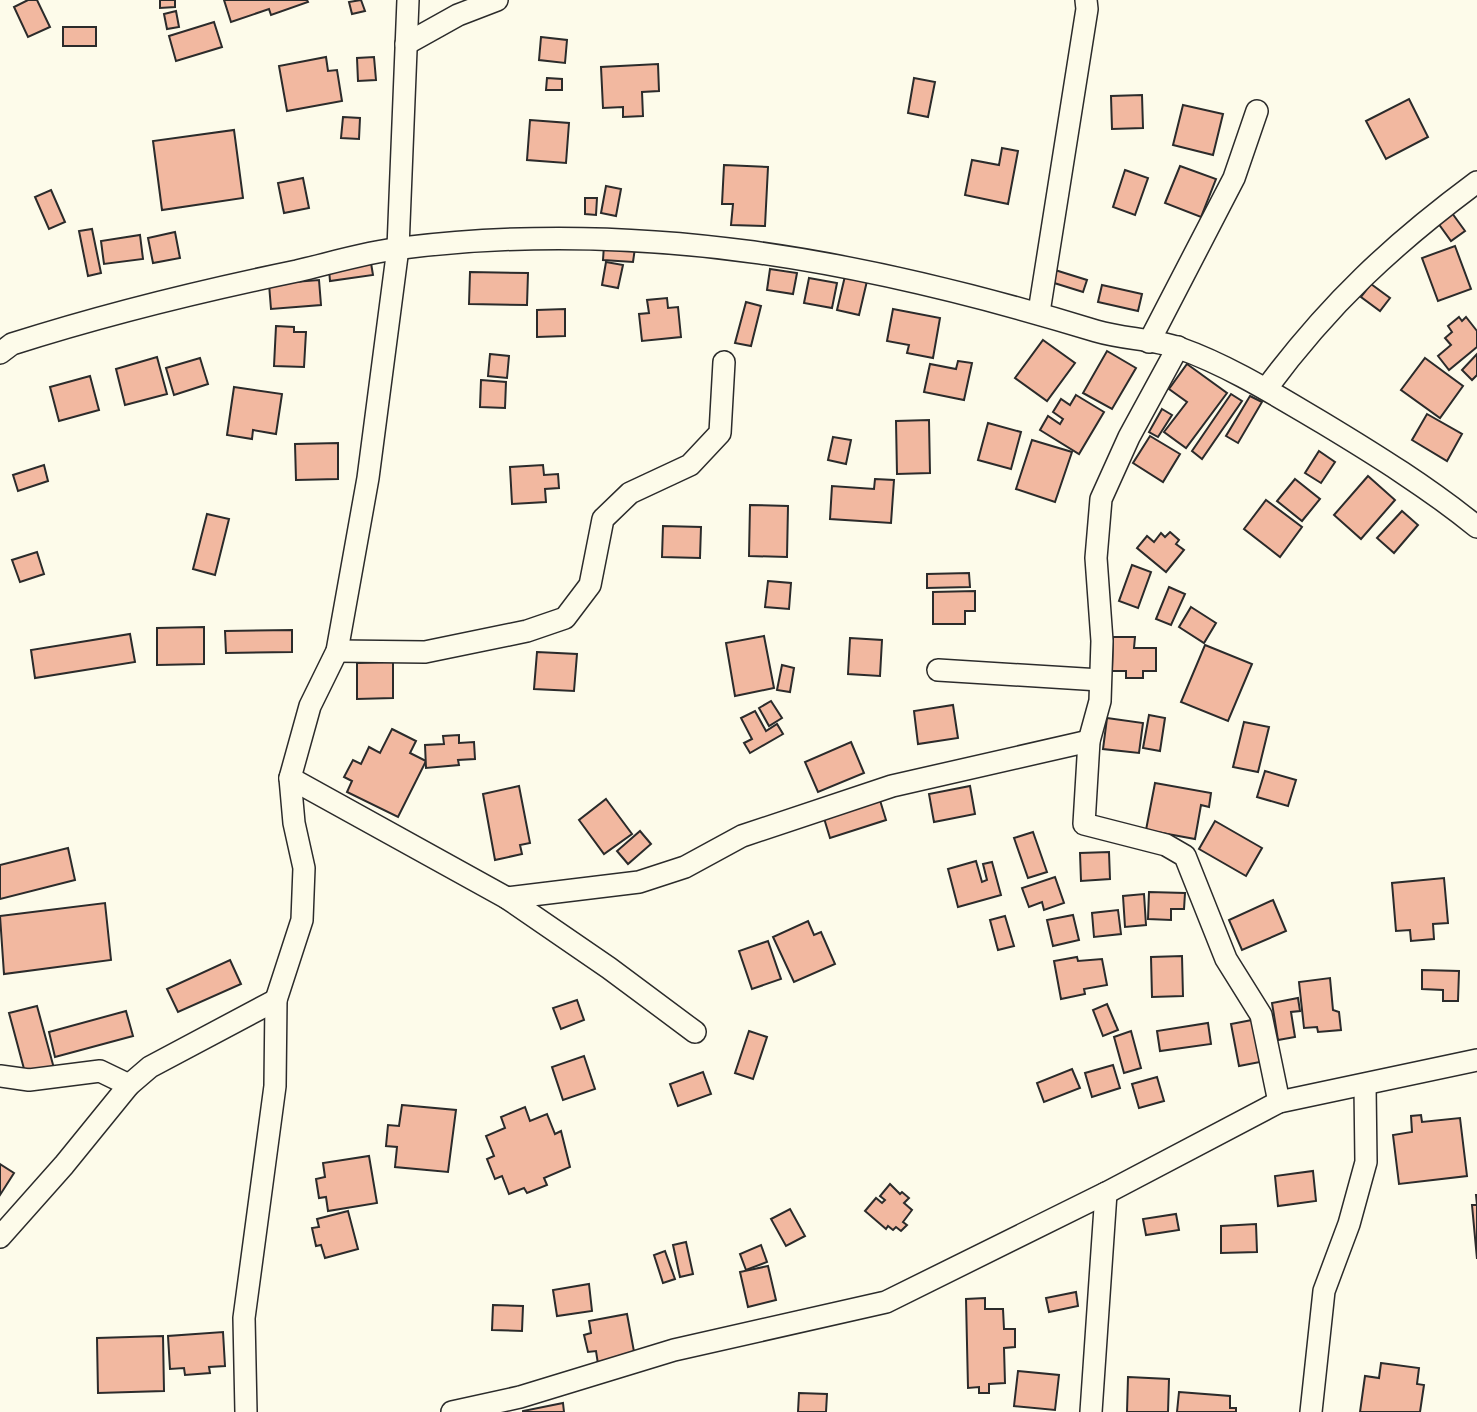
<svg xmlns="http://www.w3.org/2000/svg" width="1477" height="1412" viewBox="0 0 1477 1412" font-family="'Playfair Display',serif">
  <rect width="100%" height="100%" fill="#fdfbea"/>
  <g fill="#f2b8a0" stroke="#2b2b2b" stroke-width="2">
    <path d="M28 0H37L50 27 28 37 14 7Z"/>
    <path d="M160 0H175V7L160 8Z"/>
    <path d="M224 0H307L308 2 271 15 269 9 231 22Z"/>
    <path d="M361 0 365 11 352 14 349 2Z"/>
    <path d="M176 11 179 27 167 29 164 14Z"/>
    <path d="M214 22 222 47 176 61 169 36Z"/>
    <rect x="63" y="27" width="33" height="19"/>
    <path d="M541 37 567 40 565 63 539 60Z"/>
    <path d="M326 57 328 71 337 70 342 101 287 111 279 66Z"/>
    <path d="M374 57 376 80 358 81 357 58Z"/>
    <path d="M658 64 659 91 642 92 643 116 623 117V107L603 108 601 67Z"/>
    <path d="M547 78 562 79V90H546Z"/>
    <path d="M914 78 935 82 928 117 908 113Z"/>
    <path d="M1142 95 1143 128 1112 129 1111 96Z"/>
    <path d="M1409 99 1428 137 1386 159 1366 121Z"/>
    <path d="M1183 105 1223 114 1213 155 1173 145Z"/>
    <path d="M343 117 360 118 359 139 341 138Z"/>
    <path d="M530 120 569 123 566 163 527 160Z"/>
    <path d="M234 130 243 198 162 210 153 141Z"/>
    <path d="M1002 148 1018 151 1008 204 965 195 972 160 999 165Z"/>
    <path d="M724 165 768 167 765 226 731 225 733 204H722Z"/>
    <path d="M1180 166 1216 179 1201 217 1165 203Z"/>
    <path d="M1125 170 1148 178 1135 215 1113 207Z"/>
    <path d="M303 178 309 208 284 213 278 183Z"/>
    <path d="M606 186 621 189 616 216 601 213Z"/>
    <path d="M51 190 65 222 49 229 35 197Z"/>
    <path d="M585 198H597L596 215 585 214Z"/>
    <path d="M1452 213 1465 231 1451 241 1438 223Z"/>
    <path d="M92 229 101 273 88 276 79 231Z"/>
    <path d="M175 232 180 258 153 263 148 238Z"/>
    <path d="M140 235 143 259 104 264 101 241Z"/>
    <path d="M604 245 635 248 633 262 603 260Z"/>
    <path d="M1455 246 1471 289 1438 301 1422 258Z"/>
    <path d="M606 262 623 265 618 288 602 285Z"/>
    <path d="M371 263 373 275 330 281 329 269Z"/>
    <path d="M770 269 797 273 793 294 767 290Z"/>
    <path d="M1055 270 1087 280 1083 292 1051 282Z"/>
    <path d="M470 272 528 273 527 305 469 304Z"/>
    <path d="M845 276 867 281 859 315 837 310Z"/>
    <path d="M809 278 837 283 832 308 804 303Z"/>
    <path d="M319 280 321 305 271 309 269 284Z"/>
    <path d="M1371 284 1390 298 1380 311 1361 297Z"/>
    <path d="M1102 285 1142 294 1138 311 1098 302Z"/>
    <path d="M667 298 668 308 678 307 681 337 642 341 639 314 649 313 647 300Z"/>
    <path d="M746 302 761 306 751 346 735 343Z"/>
    <path d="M565 309V336L537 337V310Z"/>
    <path d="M893 309 940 318 933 358 907 353 909 345 887 341Z"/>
    <path d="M1459 317 1462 321 1466 317 1477 331V347L1449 370 1438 356 1451 345 1445 338 1452 332 1448 326Z"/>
    <path d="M276 326 294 327V332H306L304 367 274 366Z"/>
    <path d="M1043 340 1075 363 1047 401 1015 378Z"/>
    <path d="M1107 351 1136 368 1112 409 1083 393Z"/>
    <path d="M490 354 509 356 507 378 488 376Z"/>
    <path d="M1477 354V375L1472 380 1462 370Z"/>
    <path d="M157 357 167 394 125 405 116 369Z"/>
    <path d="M200 358 208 384 174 395 166 368Z"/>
    <path d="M1425 358 1463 386 1440 418 1401 390Z"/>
    <path d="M958 361 972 363 964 400 924 392 930 364 956 369Z"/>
    <path d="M1187 364 1227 393 1186 448 1164 432 1187 402 1169 389Z"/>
    <path d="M90 376 99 410 59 421 50 387Z"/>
    <path d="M481 380 506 382 505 408 480 407Z"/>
    <path d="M234 387 282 394 276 434 253 430 252 439 227 435Z"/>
    <path d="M1231 394 1242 401 1202 459 1192 451Z"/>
    <path d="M1076 395 1104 412 1079 454 1040 430 1048 416 1060 424 1063 419 1053 412 1061 399 1070 405Z"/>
    <path d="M1250 396 1262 402 1238 443 1226 436Z"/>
    <path d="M1162 409 1172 415 1158 437 1149 432Z"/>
    <path d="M1427 414 1462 434 1447 461 1412 440Z"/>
    <path d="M929 420 930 473 897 474 896 421Z"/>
    <path d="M988 423 1021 432 1011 469 978 460Z"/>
    <path d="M1150 436 1180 454 1163 482 1133 463Z"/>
    <path d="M833 437 851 440 846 464 828 460Z"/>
    <path d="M1032 440 1072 452 1055 502 1016 489Z"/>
    <path d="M338 443V479L296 480 295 444Z"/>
    <path d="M1319 451 1335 462 1321 483 1305 473Z"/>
    <path d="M44 465 48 481 18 491 13 475Z"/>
    <path d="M543 465 544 475 558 474 559 488 545 489 546 502 512 504 510 467Z"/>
    <path d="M1368 476 1395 500 1361 539 1334 515Z"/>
    <path d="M875 479 894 480 891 523 830 519 832 486 874 489Z"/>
    <path d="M1295 479 1320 499 1302 521 1277 501Z"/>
    <path d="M1266 500 1302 527 1280 557 1244 529Z"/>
    <path d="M750 505 788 506 787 557 749 556Z"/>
    <path d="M1402 511 1418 525 1394 553 1377 538Z"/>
    <path d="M207 514 229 519 215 575 193 569Z"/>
    <path d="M663 526 701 527 700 558 662 557Z"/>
    <path d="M1170 532 1179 540 1176 544 1184 550 1166 572 1137 548 1147 536 1154 542 1161 533 1165 537Z"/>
    <path d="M37 552 44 574 20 582 12 560Z"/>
    <path d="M1132 565 1151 572 1138 608 1119 601Z"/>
    <path d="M969 573 970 587 927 588V574Z"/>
    <path d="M768 581 791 583 789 609 765 607Z"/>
    <path d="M1169 587 1185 594 1171 625 1156 619Z"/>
    <path d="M975 591V611H965V624H933V592Z"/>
    <path d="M1191 607 1216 623 1204 643 1179 627Z"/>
    <path d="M204 627V664L157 665V628Z"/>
    <path d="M292 630V652L226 653 225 631Z"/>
    <path d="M130 634 135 662 35 678 31 650Z"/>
    <path d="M764 636 774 688 735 696 726 643Z"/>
    <path d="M1113 637H1135L1134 648H1156V671H1143V678H1126V671H1112Z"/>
    <path d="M850 638 882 640 880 676 848 674Z"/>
    <path d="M1205 645 1252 664 1228 721 1181 702Z"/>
    <path d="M537 652 577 654 574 691 534 689Z"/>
    <path d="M393 662V698L357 699V663Z"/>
    <path d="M782 665 794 668 790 692 777 690Z"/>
    <path d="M771 701 782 718 769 726 759 708Z"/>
    <path d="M953 705 958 738 918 744 914 711Z"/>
    <path d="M755 711 766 731 777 724 783 734 750 753 744 743 752 739 741 718Z"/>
    <path d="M1149 715 1165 718 1160 751 1143 748Z"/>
    <path d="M1107 718 1143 723 1139 753 1103 749Z"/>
    <path d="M1244 722 1269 727 1258 772 1233 767Z"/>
    <path d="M392 729 416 741 410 753 426 761 398 817 347 792 352 781 344 777 353 760 361 764 369 747 380 753Z"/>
    <path d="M459 735V743L474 742 475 759 458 760 459 765 426 768 425 745 444 744 443 736Z"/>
    <path d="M851 742 864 773 818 792 805 762Z"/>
    <path d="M1265 771 1296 780 1288 806 1257 797Z"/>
    <path d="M1155 783 1211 793 1209 807 1201 805 1195 839 1146 830Z"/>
    <path d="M519 786 530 843 520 845 522 854 495 860 483 794Z"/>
    <path d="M970 786 975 814 934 822 929 794Z"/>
    <path d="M879 797 886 820 830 838 823 815Z"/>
    <path d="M606 799 632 834 604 854 579 820Z"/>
    <path d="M1215 821 1262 848 1246 876 1199 849Z"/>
    <path d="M640 831 651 844 628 864 617 851Z"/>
    <path d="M1033 832 1047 872 1028 878 1014 838Z"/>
    <path d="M68 848 75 880 0 899V865Z"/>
    <path d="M1109 852 1110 879 1081 881 1080 853Z"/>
    <path d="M976 861 982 882 987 880 983 864 992 862 1001 895 958 907 948 869Z"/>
    <path d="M1055 877 1064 903 1044 910 1042 902 1029 907 1022 888Z"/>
    <path d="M1444 878 1448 923 1433 924 1434 939 1411 941 1410 930 1396 931 1392 883Z"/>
    <path d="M1149 892 1185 893 1184 909H1171V920L1148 919Z"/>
    <path d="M1144 894 1146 925 1125 927 1123 896Z"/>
    <path d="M1273 900 1286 931 1242 950 1229 920Z"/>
    <path d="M105 903 111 960 4 974 0 916Z"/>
    <path d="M1118 910 1121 934 1094 937 1092 913Z"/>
    <path d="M1073 915 1079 940 1053 946 1047 920Z"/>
    <path d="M1005 916 1014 946 998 950 990 920Z"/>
    <path d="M808 921 814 935 821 932 835 964 794 982 773 937Z"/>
    <path d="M768 941 781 979 752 989 739 951Z"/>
    <path d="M1182 956 1183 996 1152 997 1151 957Z"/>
    <path d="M1077 957 1078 961 1102 959 1107 985 1084 989 1085 994 1061 999 1054 961Z"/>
    <path d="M230 960 241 984 178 1012 167 989Z"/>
    <path d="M1422 970 1459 971 1458 1001H1443V990L1422 989Z"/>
    <path d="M1330 978 1333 1010 1339 1012 1341 1030 1318 1032 1317 1027 1304 1028 1299 982Z"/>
    <path d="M1298 998 1300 1011 1291 1012 1295 1037 1278 1040 1272 1003Z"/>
    <path d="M577 1000 584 1020 561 1029 553 1008Z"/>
    <path d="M1107 1004 1118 1030 1103 1036 1093 1010Z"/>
    <path d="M37 1006 55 1072 27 1080 9 1013Z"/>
    <path d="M126 1011 133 1036 55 1057 49 1032Z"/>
    <path d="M1252 1020 1260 1062 1239 1066 1231 1024Z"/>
    <path d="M1208 1023 1211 1044 1160 1051 1157 1031Z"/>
    <path d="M749 1031 767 1037 753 1079 735 1073Z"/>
    <path d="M1131 1031 1141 1068 1124 1073 1114 1037Z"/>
    <path d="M584 1056 595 1089 563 1100 552 1067Z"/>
    <path d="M1113 1065 1120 1088 1092 1097 1085 1073Z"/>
    <path d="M1072 1069 1080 1088 1044 1102 1037 1083Z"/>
    <path d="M703 1072 711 1094 678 1106 670 1084Z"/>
    <path d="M1157 1077 1164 1101 1139 1108 1132 1084Z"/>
    <path d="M402 1105 456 1110 448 1172 395 1167 397 1147 386 1146 388 1125 399 1126Z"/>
    <path d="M525 1107 530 1121 547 1114 555 1134 561 1131 570 1167 544 1178 547 1185 527 1193 524 1188 509 1194 502 1176 495 1179 487 1159 494 1156 486 1136 505 1128 501 1117Z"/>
    <path d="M1421 1115 1422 1122 1460 1118 1467 1176 1399 1184 1393 1135 1412 1132 1411 1116Z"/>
    <path d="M369 1156 377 1203 328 1211 326 1197 319 1198 316 1179 325 1177 323 1163Z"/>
    <path d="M0 1164 14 1173 0 1195Z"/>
    <path d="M1313 1171 1316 1201 1278 1206 1275 1176Z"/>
    <path d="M890 1184 900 1194 902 1192 909 1198 904 1203 912 1210 903 1222 907 1225 901 1231 896 1227 893 1230 888 1226 886 1229 865 1211 876 1198 882 1203 885 1200 880 1196Z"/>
    <path d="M1476 1195H1477V1259L1472 1205H1477Z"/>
    <path d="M790 1209 805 1236 786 1246 771 1219Z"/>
    <path d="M348 1211 358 1249 325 1258 321 1245 316 1246 312 1228 319 1227 317 1219Z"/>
    <path d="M1176 1214 1179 1230 1146 1235 1143 1219Z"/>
    <path d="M1256 1224 1257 1252 1221 1253V1226Z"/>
    <path d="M686 1242 693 1274 680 1277 673 1245Z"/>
    <path d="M761 1245 767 1262 746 1270 740 1254Z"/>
    <path d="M665 1251 675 1279 663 1283 654 1255Z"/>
    <path d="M768 1266 776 1300 748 1307 740 1272Z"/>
    <path d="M589 1284 592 1311 557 1316 553 1290Z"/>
    <path d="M1076 1292 1078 1306 1049 1312 1046 1298Z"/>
    <path d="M985 1298V1309H1003L1004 1329H1015V1347L1004 1348 1005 1383 989 1384V1393H979V1387L968 1388 966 1299Z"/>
    <path d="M493 1305 523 1306 522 1331 492 1330Z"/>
    <path d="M627 1314 635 1357 598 1364 596 1351 588 1352 584 1335 591 1333 589 1321Z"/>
    <path d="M223 1332 225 1366 209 1367 210 1373 185 1375 184 1368 170 1369 168 1336Z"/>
    <path d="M163 1336 164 1391 98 1393 97 1338Z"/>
    <path d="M1381 1363 1419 1368 1417 1384 1424 1385 1420 1412H1360L1365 1376 1379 1378Z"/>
    <path d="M1018 1371 1059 1375 1055 1410 1014 1406Z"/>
    <path d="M1128 1377 1169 1379 1168 1412H1127Z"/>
    <path d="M1179 1392 1230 1396V1408H1236V1412H1177Z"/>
    <path d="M799 1393 827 1394 826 1412H798Z"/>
    <path d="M563 1403 564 1412H523V1411Z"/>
  </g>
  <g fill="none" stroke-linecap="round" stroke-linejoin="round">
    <defs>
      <g id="minor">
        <path d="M406 44 458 15 497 0"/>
        <path d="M1039 312 1087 9 1086 0"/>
        <path d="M1149 342 1234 178 1257 111"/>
        <path d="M1178 347 1129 437 1101 499 1096 558 1102 641 1100 701 1089 741 1084 824 1166 845 1185 856 1226 959 1261 1015 1279 1102"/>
        <path d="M0 353 12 344C106 314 200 291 297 271 331 263 367 252 402 248 642 218 867 261 1096 331 1123 339 1153 339 1179 348 1230 366 1277 396 1323 423 1376 455 1429 488 1477 527"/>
        <path d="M1266 389C1329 304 1392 245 1477 182"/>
        <path d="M337 651 425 652 527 631 565 618 590 585 603 519 630 493 690 465 720 433 724 362"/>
        <path d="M938 670 1100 680"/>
        <path d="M290 778 507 898 609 968 695 1032"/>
        <path d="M507 898 639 882 685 867 742 836 892 786 1089 741"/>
        <path d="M0 1076 29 1080 100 1071 129 1085"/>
        <path d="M0 1237 64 1165 129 1085 150 1067 276 1000"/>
        <path d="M246 1412 244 1318 275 1086 276 1000 302 920 304 868 294 823 290 778 310 706 337 651 368 478 398 248 408 0"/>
        <path d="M452 1412 520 1397 674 1350 886 1302 1106 1193 1279 1102 1477 1060"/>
        <path d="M1091 1412 1106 1193"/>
        <path d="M1311 1412 1324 1291 1349 1224 1366 1162 1365 1086"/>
      </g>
    </defs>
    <use href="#minor" stroke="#2b2b2b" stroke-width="24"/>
    <use href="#minor" stroke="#fdfbea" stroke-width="21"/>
  </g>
</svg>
